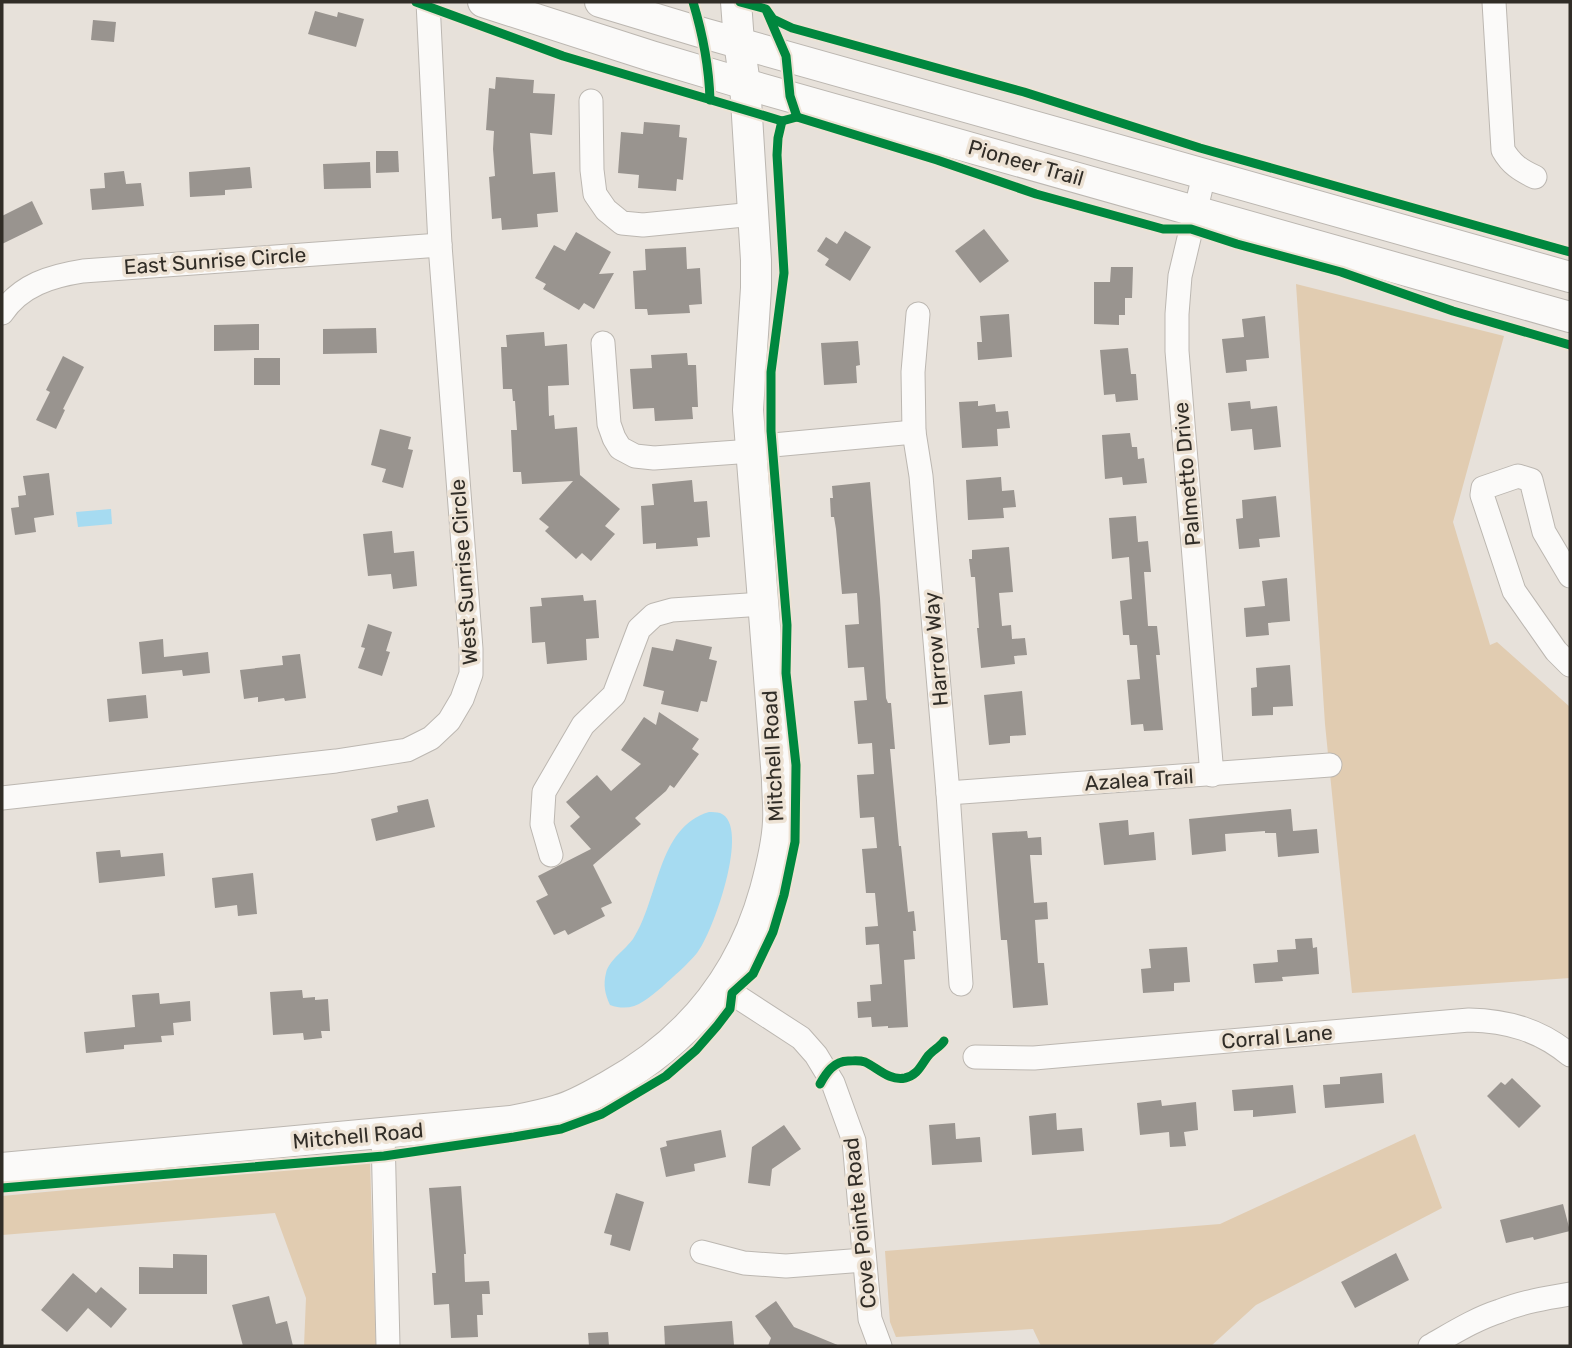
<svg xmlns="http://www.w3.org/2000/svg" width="1572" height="1348" viewBox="0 0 1572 1348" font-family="Rubik,sans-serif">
  <rect width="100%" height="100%" fill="#e7e1da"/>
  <g fill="#e1ccb1">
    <path d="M1296 284 1504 336 1453 522 1490 645 1497 642 1570 707V978L1352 993 1325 724Z"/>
    <path d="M1415 1134 1442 1208 1256 1305 1211 1346H1041L1033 1329 896 1337 890 1322 885 1251 1220 1224Z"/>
    <path d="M370 1162 376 1346H304L306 1298 275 1213 2 1235V1196Z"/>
  </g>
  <g fill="#a6dbf1">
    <path d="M111 509 112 524 78 527 76 512Z"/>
    <path d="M709 812C712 812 717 812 720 813 752 825 712 935 697 953 687 965 674 976 662 987 645 1001 633 1013 610 1005 605 994 603 985 606 973 609 960 625 950 633 939 659 900 657 827 709 812Z"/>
  </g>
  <g fill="#99948f">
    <path d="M315 11 337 17 338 12 364 19 356 47 308 34Z"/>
    <path d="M93 20 116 22 114 42 91 40Z"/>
    <path d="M496 77 534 80 533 93 555 94 552 135 530 133 533 174 555 172 558 212 537 214 538 227 502 230 501 218 492 219 489 177 495 176 493 149 494 131 486 130 489 88 495 89Z"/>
    <path d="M644 122 680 125 679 137 687 138 683 180 677 179 676 191 638 188 639 175 618 173 621 132 643 134Z"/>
    <path d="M376 151H398L399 172 376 173Z"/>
    <path d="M370 162 371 188 324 189 323 164Z"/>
    <path d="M250 167 252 188 225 190V195L190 197 189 172Z"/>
    <path d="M124 171 126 184 141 183 144 206 92 210 90 189 105 188 104 173Z"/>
    <path d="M32 201 43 224 2 244V216Z"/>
    <path d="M984 229 1009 261 980 283 955 251Z"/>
    <path d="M845 231 871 247 850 281 825 265 829 259 817 251 826 237 837 244Z"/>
    <path d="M576 232 611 252 599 274 614 273 594 309 584 303 579 310 543 289 546 284 535 278 554 245 565 251Z"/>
    <path d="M686 247 687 269 700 268 702 304 689 305 690 313 648 315 647 309H635L633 271 646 270 645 249Z"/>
    <path d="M1111 267H1133L1132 298H1125V315H1119V325L1094 324V282H1110Z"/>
    <path d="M1009 314 1012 357 978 360 977 342H982L980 316Z"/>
    <path d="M1265 316 1269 358 1246 360 1247 371 1226 373 1222 339 1244 337 1242 319Z"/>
    <path d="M259 324V350L214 351V325Z"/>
    <path d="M376 328 377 353 323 354V329Z"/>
    <path d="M544 332 545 346 567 344 569 385 548 386 549 416 554 415 555 429 577 427 580 475 620 509 605 526 615 534 591 561 582 553 576 559 545 531 549 527 539 519 573 481 522 484 521 472H513L511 430H517L515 401H513L512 389H503L501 347H507L506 335Z"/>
    <path d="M858 341 860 365 856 366 857 383 824 385 821 343Z"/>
    <path d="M1128 348 1131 374H1136L1138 400 1116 402 1115 394 1104 395 1100 350Z"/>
    <path d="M687 353 688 365H696L698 407H692L693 419 655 421 654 408 633 409 630 369 652 368 651 355Z"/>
    <path d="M63 356 84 367 63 409 65 410 56 429 36 420 50 392 46 390Z"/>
    <rect x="254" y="358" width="26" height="27"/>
    <path d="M978 401V406L995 404 996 412 1008 411 1010 428 997 429 998 446 962 448 959 402Z"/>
    <path d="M1250 401 1251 409 1277 406 1281 447 1254 450 1252 429 1231 431 1228 403Z"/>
    <path d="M380 429 411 437 408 449 413 450 403 488 382 482 386 469 371 465Z"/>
    <path d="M1130 433 1132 447H1137L1138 459 1144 458 1147 483 1123 485 1122 477 1105 479 1102 435Z"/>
    <path d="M49 473 54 515 34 518 36 532 15 535 11 508 19 507 18 496 26 495 23 476Z"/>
    <path d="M1001 477 1002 491 1014 490 1016 507 1003 508 1004 518 968 520 966 480Z"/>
    <path d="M692 480 694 502 707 501 710 537 697 538 698 546 656 549V543L643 544 641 506 654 505 652 484Z"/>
    <path d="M870 482 880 598 886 698 888 703H891L895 749H890L899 846H901L908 912 914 911 916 931H913L915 959 904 960 908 1027 888 1028V1026L872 1027 871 1017 858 1018 857 1002 871 1001 870 985 882 984 879 944 866 945 865 927 878 926 875 893H866L862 849 877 848 874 817 860 818 857 775 874 774 872 743 858 744 854 701 867 700 864 667 848 668 845 625 859 624 857 593 842 594 836 529 834 517H831L830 498H833L832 486Z"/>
    <path d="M1276 496 1280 537 1259 539 1260 547 1239 549 1236 519 1243 518 1242 500Z"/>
    <path d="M1136 516 1138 542 1148 541 1151 572H1144L1148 626H1157L1160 655H1156L1163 730 1144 731 1143 724 1131 725 1127 680 1140 679 1137 645H1130L1129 635H1123L1120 601 1132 599 1129 557 1112 559 1109 518Z"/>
    <path d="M392 531 394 553 414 551 417 586 393 589 391 574 368 576 363 534Z"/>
    <path d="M1009 547 1013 592 999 593 1002 626 1011 625 1012 639 1025 638 1027 655 1014 656 1015 664 981 668 977 628H979L975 577H971L969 559H972V550Z"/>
    <path d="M1287 578 1290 621 1268 623 1269 635 1246 637 1244 608 1265 606 1262 581Z"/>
    <path d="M583 595 584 601 596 600 599 638 586 639 587 660 547 664 545 642 532 643 530 607 542 606 541 598Z"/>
    <path d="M368 624 392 632 386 651 390 652 382 676 358 668 365 648 361 647Z"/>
    <path d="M163 639 164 657 208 652 210 673 183 676 182 670 142 674 139 642Z"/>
    <path d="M676 639 712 647 709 659 717 661 707 702 701 701 698 712 661 704 664 691 643 686 652 647 673 651Z"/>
    <path d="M300 654 306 698 285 701 284 698 258 702V697L244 699 240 670 283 665 282 656Z"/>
    <path d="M1290 665 1293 706 1273 707V715L1252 716 1251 688 1257 687 1256 668Z"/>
    <path d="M1022 691 1026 735 1010 736V743L989 745 984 695Z"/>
    <path d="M146 695 148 718 109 722 107 699Z"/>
    <path d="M659 712 699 739 692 749 699 754 674 788 670 785 666 791 635 818 641 824 593 865 612 903 601 908 605 916 568 935 565 930 554 935 536 901 548 895 538 876 591 849 570 826 580 817 566 802 597 775 611 791 641 764 621 750 644 717 656 725Z"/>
    <path d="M428 799 435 827 376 841 371 819 398 812 397 806Z"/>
    <path d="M1291 809 1293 831 1317 829 1319 853 1278 857 1276 833H1265V831L1225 834 1226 851 1192 855 1189 819Z"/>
    <path d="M1128 820 1129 835 1154 832 1156 860 1104 865 1099 823Z"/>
    <path d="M1027 831 1028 838 1041 837 1042 855H1030L1034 903 1047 902 1048 919 1035 920 1038 963H1044L1048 1005 1013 1008 1007 940H1001L992 833Z"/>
    <path d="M120 850 121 857 163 853 165 876 99 883 96 852Z"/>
    <path d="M253 873 257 914 238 916 237 905 215 908 212 878Z"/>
    <path d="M1312 938 1313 948 1317 947 1319 974 1282 977 1283 981 1255 983 1253 964 1278 962 1277 950 1296 949 1295 939Z"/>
    <path d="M1187 947 1190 982 1174 983V991L1143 993 1141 969 1151 968 1149 949Z"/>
    <path d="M302 990 303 998 315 997V1000L328 999 330 1031H321L322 1038 304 1040 303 1033 273 1035 270 992Z"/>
    <path d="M159 993 160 1004 190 1001 191 1021 173 1023 174 1035 161 1036 162 1042 124 1045V1049L86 1053 84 1032 135 1027 132 995Z"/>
    <path d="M1382 1073 1384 1103 1325 1108 1323 1085 1340 1084V1077Z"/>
    <path d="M1512 1078 1541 1106 1519 1128 1487 1096 1501 1082 1505 1085Z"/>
    <path d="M1293 1085 1296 1113 1253 1117V1110L1234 1111 1232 1090Z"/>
    <path d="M1161 1100 1162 1106 1196 1102 1198 1130 1184 1132 1186 1146 1170 1147 1169 1132 1140 1135 1137 1103Z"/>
    <path d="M1056 1113 1057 1130 1082 1128 1084 1151 1032 1155 1029 1116Z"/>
    <path d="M955 1123 956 1139 980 1137 982 1162 932 1165 929 1125Z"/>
    <path d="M784 1125 801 1149 772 1169 770 1186 748 1183 752 1147Z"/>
    <path d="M721 1130 726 1157 694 1164 695 1171 666 1177 660 1148 667 1146 666 1141Z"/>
    <path d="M461 1186 466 1254H464L465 1282 489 1281 490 1294H482L483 1315H477L478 1337 451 1338 449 1304 434 1305 432 1273H436L429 1188Z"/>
    <path d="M616 1193 644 1202 630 1251 610 1245 612 1235 604 1233Z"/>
    <path d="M1563 1204 1570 1231 1534 1240 1533 1237 1506 1243 1500 1220Z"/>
    <path d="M1396 1253 1409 1280 1355 1308 1341 1282Z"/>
    <path d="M173 1254 207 1255V1294H139V1267L173 1268Z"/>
    <path d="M73 1273 96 1293 101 1287 127 1309 111 1328 88 1308 67 1332 41 1310Z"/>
    <path d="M269 1296 276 1324 287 1321 293 1346H243L232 1305Z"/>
    <path d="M776 1301 794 1327 840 1346H768L771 1338 755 1316Z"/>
    <path d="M732 1321 734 1345 665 1346 664 1326Z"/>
    <path d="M608 1332 609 1346H589L588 1333Z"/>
  </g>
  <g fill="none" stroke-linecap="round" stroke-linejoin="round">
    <defs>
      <g id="minor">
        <path d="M1494 2 1503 150C1511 164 1520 170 1535 177"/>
        <path d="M591 101 592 170 595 194 606 210 622 223 643 225 754 214"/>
        <path d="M1204 175 1180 276 1177 314V351L1212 775"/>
        <path d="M2 313C21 285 51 276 83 271L440 245"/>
        <path d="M918 314 913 372 914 432 921 476 948 793 961 984"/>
        <path d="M603 343 609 424 614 438 620 448 635 456 654 458 752 451 773 445 914 432"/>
        <path d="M1570 576 1544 532 1531 480 1518 476 1483 488 1482 495 1514 591 1556 651 1570 665"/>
        <path d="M948 793 1330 765"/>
        <path d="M2 798 336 761 407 750 431 738 449 721 462 699 471 674V649L440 245 428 2"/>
        <path d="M551 855 542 824 544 792 583 725 614 695 639 629 654 615 672 610 763 604"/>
        <path d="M721 986 801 1038 816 1055 833 1083 854 1141 870 1319 880 1346"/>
        <path d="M975 1057 1034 1058 1469 1020C1508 1021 1540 1030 1570 1055"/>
        <path d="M383 1134 388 1346"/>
        <path d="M702 1252 744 1263 786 1266 864 1260"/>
        <path d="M1430 1346C1453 1333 1475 1319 1500 1311 1522 1302 1546 1298 1570 1294"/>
      </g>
      <g id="major">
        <path d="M483 2 651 56 745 84 1570 317"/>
        <path d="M600 2 703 33 1570 277"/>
        <path d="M2 1168 511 1121C526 1118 542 1115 558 1110 576 1105 594 1094 610 1085 689 1041 741 976 765 890 771 868 777 844 778 822 779 807 777 793 777 779L748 410 756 288V260L745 84 739 42 736 2"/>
      </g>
    </defs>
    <use href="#minor" stroke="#bcb7b1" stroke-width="25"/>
    <use href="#major" stroke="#bcb7b1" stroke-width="32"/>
    <use href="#minor" stroke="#fbfaf9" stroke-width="23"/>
    <use href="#major" stroke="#fbfaf9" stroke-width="30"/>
    <defs>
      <g id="cycleway">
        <path d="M416 2 563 56 782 121 797 117 937 160 1036 194 1163 229H1191L1237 244 1341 272 1453 311 1570 345"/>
        <path d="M693 2C703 35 709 66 710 100"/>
        <path d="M740 2 766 9 773 19 792 28 1024 92 1200 148 1570 252"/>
        <path d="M767 12 786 56 790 96 797 117"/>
        <path d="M820 1084C826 1073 834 1061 848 1061 854 1061 859 1060 865 1062 878 1068 889 1081 905 1078 918 1075 921 1065 928 1056 933 1050 940 1047 944 1041"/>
        <path d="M2 1188 384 1156 514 1137 561 1129 602 1114 666 1076 696 1050 717 1026 730 1009 732 993 753 974 773 932 784 895 795 842 796 765 786 673 787 625 771 431V372L784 273 777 155 778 138 782 121"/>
      </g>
    </defs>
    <use href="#cycleway" stroke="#ede2d4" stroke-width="13"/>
    <use href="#cycleway" stroke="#00873e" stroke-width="9"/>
  </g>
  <g text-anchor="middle" stroke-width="7" stroke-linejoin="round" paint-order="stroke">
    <g font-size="21" fill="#312d27" stroke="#ede2d4">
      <text transform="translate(1026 163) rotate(16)" y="7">Pioneer Trail</text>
      <text transform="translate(215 261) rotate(-4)" y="7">East Sunrise Circle</text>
      <text transform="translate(1187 474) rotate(-95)" y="7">Palmetto Drive</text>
      <text transform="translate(464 572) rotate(-94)" y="7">West Sunrise Circle</text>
      <text transform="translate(936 649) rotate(-95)" y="7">Harrow Way</text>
      <text transform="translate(773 756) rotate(-93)" y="7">Mitchell Road</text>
      <text transform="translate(1139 780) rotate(-4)" y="7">Azalea Trail</text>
      <text transform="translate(1277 1037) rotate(-5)" y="7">Corral Lane</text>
      <text transform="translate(358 1136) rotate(-5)" y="7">Mitchell Road</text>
      <text transform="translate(860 1223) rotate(-96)" y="7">Cove Pointe Road</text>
    </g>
  </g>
  <rect width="1572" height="1348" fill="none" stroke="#312d27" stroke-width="7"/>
</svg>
